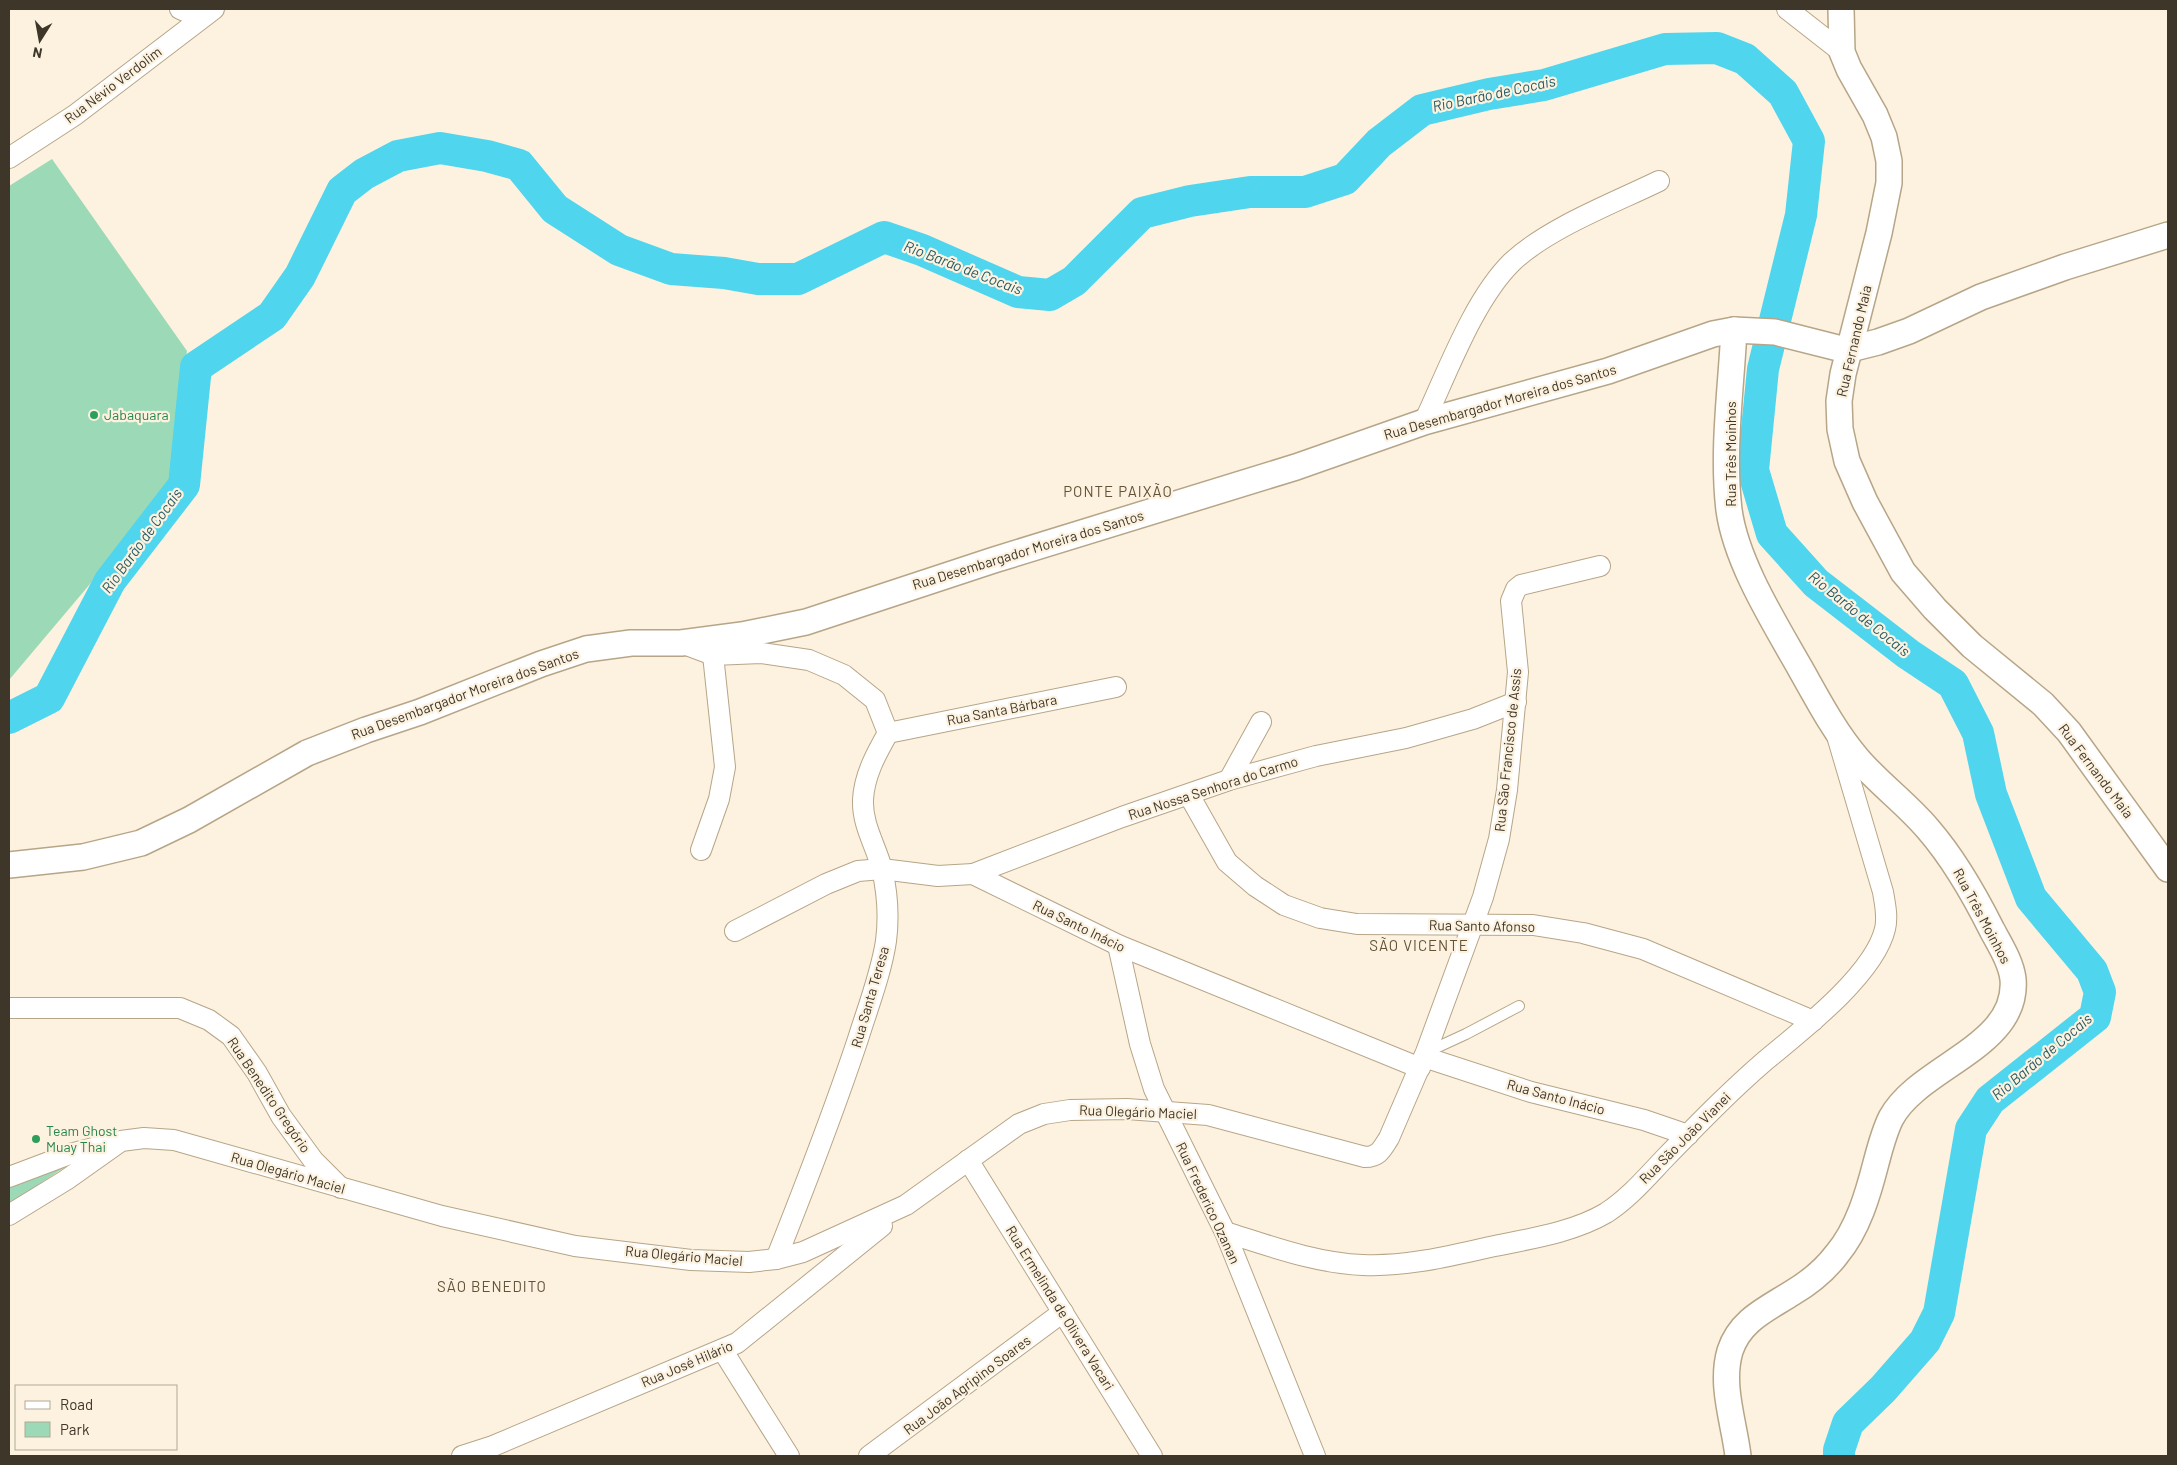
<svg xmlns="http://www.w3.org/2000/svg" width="2177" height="1465" viewBox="0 0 2177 1465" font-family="Barlow,sans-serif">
  <rect width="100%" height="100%" fill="#fdf2df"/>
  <g fill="#9cdab7">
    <path d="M52 159 187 351 171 480 90 584 9 680V186Z"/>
    <path d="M71 1163 9 1204V1184Z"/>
  </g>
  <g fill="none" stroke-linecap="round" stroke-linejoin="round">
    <path stroke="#4fd5ed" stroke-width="32" d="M9 718 49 698 110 581 184 485 196 367 272 316 300 276 342 191 364 174 398 156 440 148 487 156 519 165 555 209 619 250 671 269 724 273 758 279H798L884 237 922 250 1018 292 1050 295 1074 281 1142 213 1190 201 1250 192H1305L1345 179 1379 143 1422 110 1489 94 1544 85 1665 49 1717 48 1745 59 1783 93 1809 141 1801 215 1763 369 1753 470 1772 534 1816 583 1908 654 1953 684 1978 733 1991 794 2031 898 2092 971 2100 992 2095 1017 1990 1100 1971 1129 1939 1313 1925 1341 1883 1389 1848 1423 1839 1450V1456"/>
    <defs>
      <path id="service" d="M1427 1052 1466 1034 1519 1006"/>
      <g id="minor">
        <path d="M180 9 200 18"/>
        <path d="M1787 9 1842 52"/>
        <path d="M9 158 75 115 214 9"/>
        <path d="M1424 422C1447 373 1474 299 1512 262 1548 228 1614 203 1659 181"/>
        <path d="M681 643 713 655 761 653 809 660 844 675 875 700 888 733C876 754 864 776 863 800 862 825 876 846 882 869 887 891 889 918 886 941 881 974 868 1007 858 1039 833 1114 805 1186 776 1259"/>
        <path d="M888 733 1116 687"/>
        <path d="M1229 780 1261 722"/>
        <path d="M1189 795 1227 862 1255 886 1284 905 1320 918 1357 924 1533 925 1583 933 1643 949 1813 1021"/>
        <path d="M701 850 719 799 725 767 713 655"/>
        <path d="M973 874 1122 817 1229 780 1316 756 1406 738 1473 719 1516 702"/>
        <path d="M735 931 826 884 858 871 882 869 938 876 973 874 1118 945 1420 1068"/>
        <path d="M1118 945 1140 1044 1154 1089 1225 1232 1315 1456"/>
        <path d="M9 1008H180L209 1020 231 1036 257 1073 281 1116 313 1160 341 1188"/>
        <path d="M1424 1057 1531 1092 1644 1120 1688 1135"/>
        <path d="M968 1160 1152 1456"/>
        <path d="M9 1177 70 1154 109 1144"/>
        <path d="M9 1215 66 1180 121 1141 144 1138 174 1140 442 1216 575 1246 691 1260 749 1262 776 1259 803 1252 906 1205 1019 1124 1044 1114 1070 1110 1127 1109 1208 1115 1365 1157C1379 1157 1382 1149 1389 1138L1426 1052 1483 897 1499 839 1507 790 1518 672 1511 601 1516 589 1521 585 1600 566"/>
        <path d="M1225 1232C1270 1246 1315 1263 1363 1265 1406 1267 1449 1256 1490 1247 1528 1239 1572 1233 1606 1213 1628 1199 1646 1178 1664 1159 1697 1125 1730 1091 1766 1060 1801 1031 1874 975 1885 929 1888 917 1885 904 1883 892L1837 736"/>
        <path d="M723 1351 789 1456"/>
        <path d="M462 1456 493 1446 737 1343 882 1226"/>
        <path d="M869 1456 1063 1312"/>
      </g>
      <g id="tertiary">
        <path d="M1841 9 1842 52 1849 69 1875 115 1884 137 1889 161V183L1879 233 1843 374 1839 401 1840 429 1847 461 1865 502 1903 572 1935 609 1972 646 2043 704 2069 732 2168 869"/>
        <path d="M1734 330C1731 389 1722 451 1729 510 1736 562 1774 622 1800 668 1817 698 1834 731 1857 758 1878 783 1906 803 1928 829 1954 859 1974 894 1992 930 2000 945 2011 962 2013 979 2019 1047 1919 1066 1891 1118 1884 1132 1880 1148 1876 1163 1868 1194 1858 1229 1837 1254 1825 1270 1809 1283 1792 1293 1767 1309 1740 1320 1730 1351 1720 1385 1734 1422 1738 1456"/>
        <path d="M9 865 83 857 141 843 189 820 307 753 366 730 420 712 541 664 586 649 631 643H681L742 635 806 622 994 560 1296 467 1424 422 1608 371 1713 334 1734 330 1775 332 1838 348 1850 349 1878 342 1909 331 1981 297 2065 267 2168 235"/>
      </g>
    </defs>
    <use href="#service" stroke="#b7a587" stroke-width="12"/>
    <use href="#minor" stroke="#b7a587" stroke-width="22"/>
    <use href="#tertiary" stroke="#b7a587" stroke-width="28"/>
    <use href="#service" stroke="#fff" stroke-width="10"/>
    <use href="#minor" stroke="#fff" stroke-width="20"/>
    <use href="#tertiary" stroke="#fff" stroke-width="25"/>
  </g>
  <g fill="#2e9e5b" stroke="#fdf2df" stroke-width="2">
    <circle cx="94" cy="415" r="5"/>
    <circle cx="36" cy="1139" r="5"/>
  </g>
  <g text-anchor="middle" stroke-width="4.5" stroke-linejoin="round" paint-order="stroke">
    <g font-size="14" fill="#3d3629" stroke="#fdf2df">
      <text transform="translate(113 85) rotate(-37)" y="5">Rua Névio Verdolim</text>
      <text transform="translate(1854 341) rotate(-77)" y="5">Rua Fernando Maia</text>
      <text transform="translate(1500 402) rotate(-16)" y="5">Rua Desembargador Moreira dos Santos</text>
      <text transform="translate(1731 454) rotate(-90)" y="5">Rua Três Moinhos</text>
      <text transform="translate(1028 550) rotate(-17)" y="5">Rua Desembargador Moreira dos Santos</text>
      <text transform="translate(465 694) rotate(-20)" y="5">Rua Desembargador Moreira dos Santos</text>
      <text transform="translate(1002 710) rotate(-11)" y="5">Rua Santa Bárbara</text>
      <text transform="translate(1508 750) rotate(-84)" y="5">Rua São Francisco de Assis</text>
      <text transform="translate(2096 771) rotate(53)" y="5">Rua Fernando Maia</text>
      <text transform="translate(1213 788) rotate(-18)" y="5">Rua Nossa Senhora do Carmo</text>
      <text transform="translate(1982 916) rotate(62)" y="5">Rua Três Moinhos</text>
      <text transform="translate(1079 926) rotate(26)" y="5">Rua Santo Inácio</text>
      <text transform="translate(1482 926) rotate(1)" y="5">Rua Santo Afonso</text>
      <text transform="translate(870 997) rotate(-74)" y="5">Rua Santa Teresa</text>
      <text transform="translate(269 1095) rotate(56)" y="5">Rua Benedito Gregório</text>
      <text transform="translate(1556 1097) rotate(15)" y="5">Rua Santo Inácio</text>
      <text transform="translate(1138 1112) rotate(2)" y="5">Rua Olegário Maciel</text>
      <text transform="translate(1685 1138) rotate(-45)" y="5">Rua São João Vianei</text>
      <text transform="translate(288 1173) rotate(16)" y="5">Rua Olegário Maciel</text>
      <text transform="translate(1208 1203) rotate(65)" y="5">Rua Frederico Ozanan</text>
      <text transform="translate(684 1256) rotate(5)" y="5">Rua Olegário Maciel</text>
      <text transform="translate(1060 1308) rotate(58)" y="5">Rua Ermelinda de Olivera Vacari</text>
      <text transform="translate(687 1364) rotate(-23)" y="5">Rua José Hilário</text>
      <text transform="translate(967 1385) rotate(-37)" y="5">Rua João Agripino Soares</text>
    </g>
    <g font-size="14" fill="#27864d" stroke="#fdf2df" text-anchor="start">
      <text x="104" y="420">Jabaquara</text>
      <text x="46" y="1136">Team Ghost<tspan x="46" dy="16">Muay Thai</tspan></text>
    </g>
    <g font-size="15" font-style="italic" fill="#245b65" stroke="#fdf2df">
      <text transform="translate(1494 94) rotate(-12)" y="5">Rio Barão de Cocais</text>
      <text transform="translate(963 268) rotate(21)" y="5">Rio Barão de Cocais</text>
      <text transform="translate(142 541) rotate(-54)" y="5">Rio Barão de Cocais</text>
      <text transform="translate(1859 614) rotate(39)" y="5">Rio Barão de Cocais</text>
      <text transform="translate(2042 1057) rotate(-40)" y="5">Rio Barão de Cocais</text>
    </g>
    <g font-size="15" letter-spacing="1" fill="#625237" stroke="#fdf2df">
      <text x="1118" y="497">PONTE PAIXÃO</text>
      <text x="1419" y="951">SÃO VICENTE</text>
      <text x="492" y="1292">SÃO BENEDITO</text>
    </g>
  </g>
  <rect width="2177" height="1465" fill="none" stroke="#3d3629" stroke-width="20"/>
  <rect x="15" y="1385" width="162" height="65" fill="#fdf2df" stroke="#b0a796"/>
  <rect x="25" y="1401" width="25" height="8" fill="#ffffff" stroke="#b0a796"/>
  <text x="60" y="1410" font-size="15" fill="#3d3629">Road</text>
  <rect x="25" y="1422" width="25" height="15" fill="#9cdab7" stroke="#b0a796"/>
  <text x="60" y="1435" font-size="15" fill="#3d3629">Park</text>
  <g transform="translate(40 40) rotate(191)" stroke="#fdf2df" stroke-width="4" paint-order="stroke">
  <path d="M0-4L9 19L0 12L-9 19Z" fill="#3d3629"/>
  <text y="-8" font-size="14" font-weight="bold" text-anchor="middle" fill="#3d3629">N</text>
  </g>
</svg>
